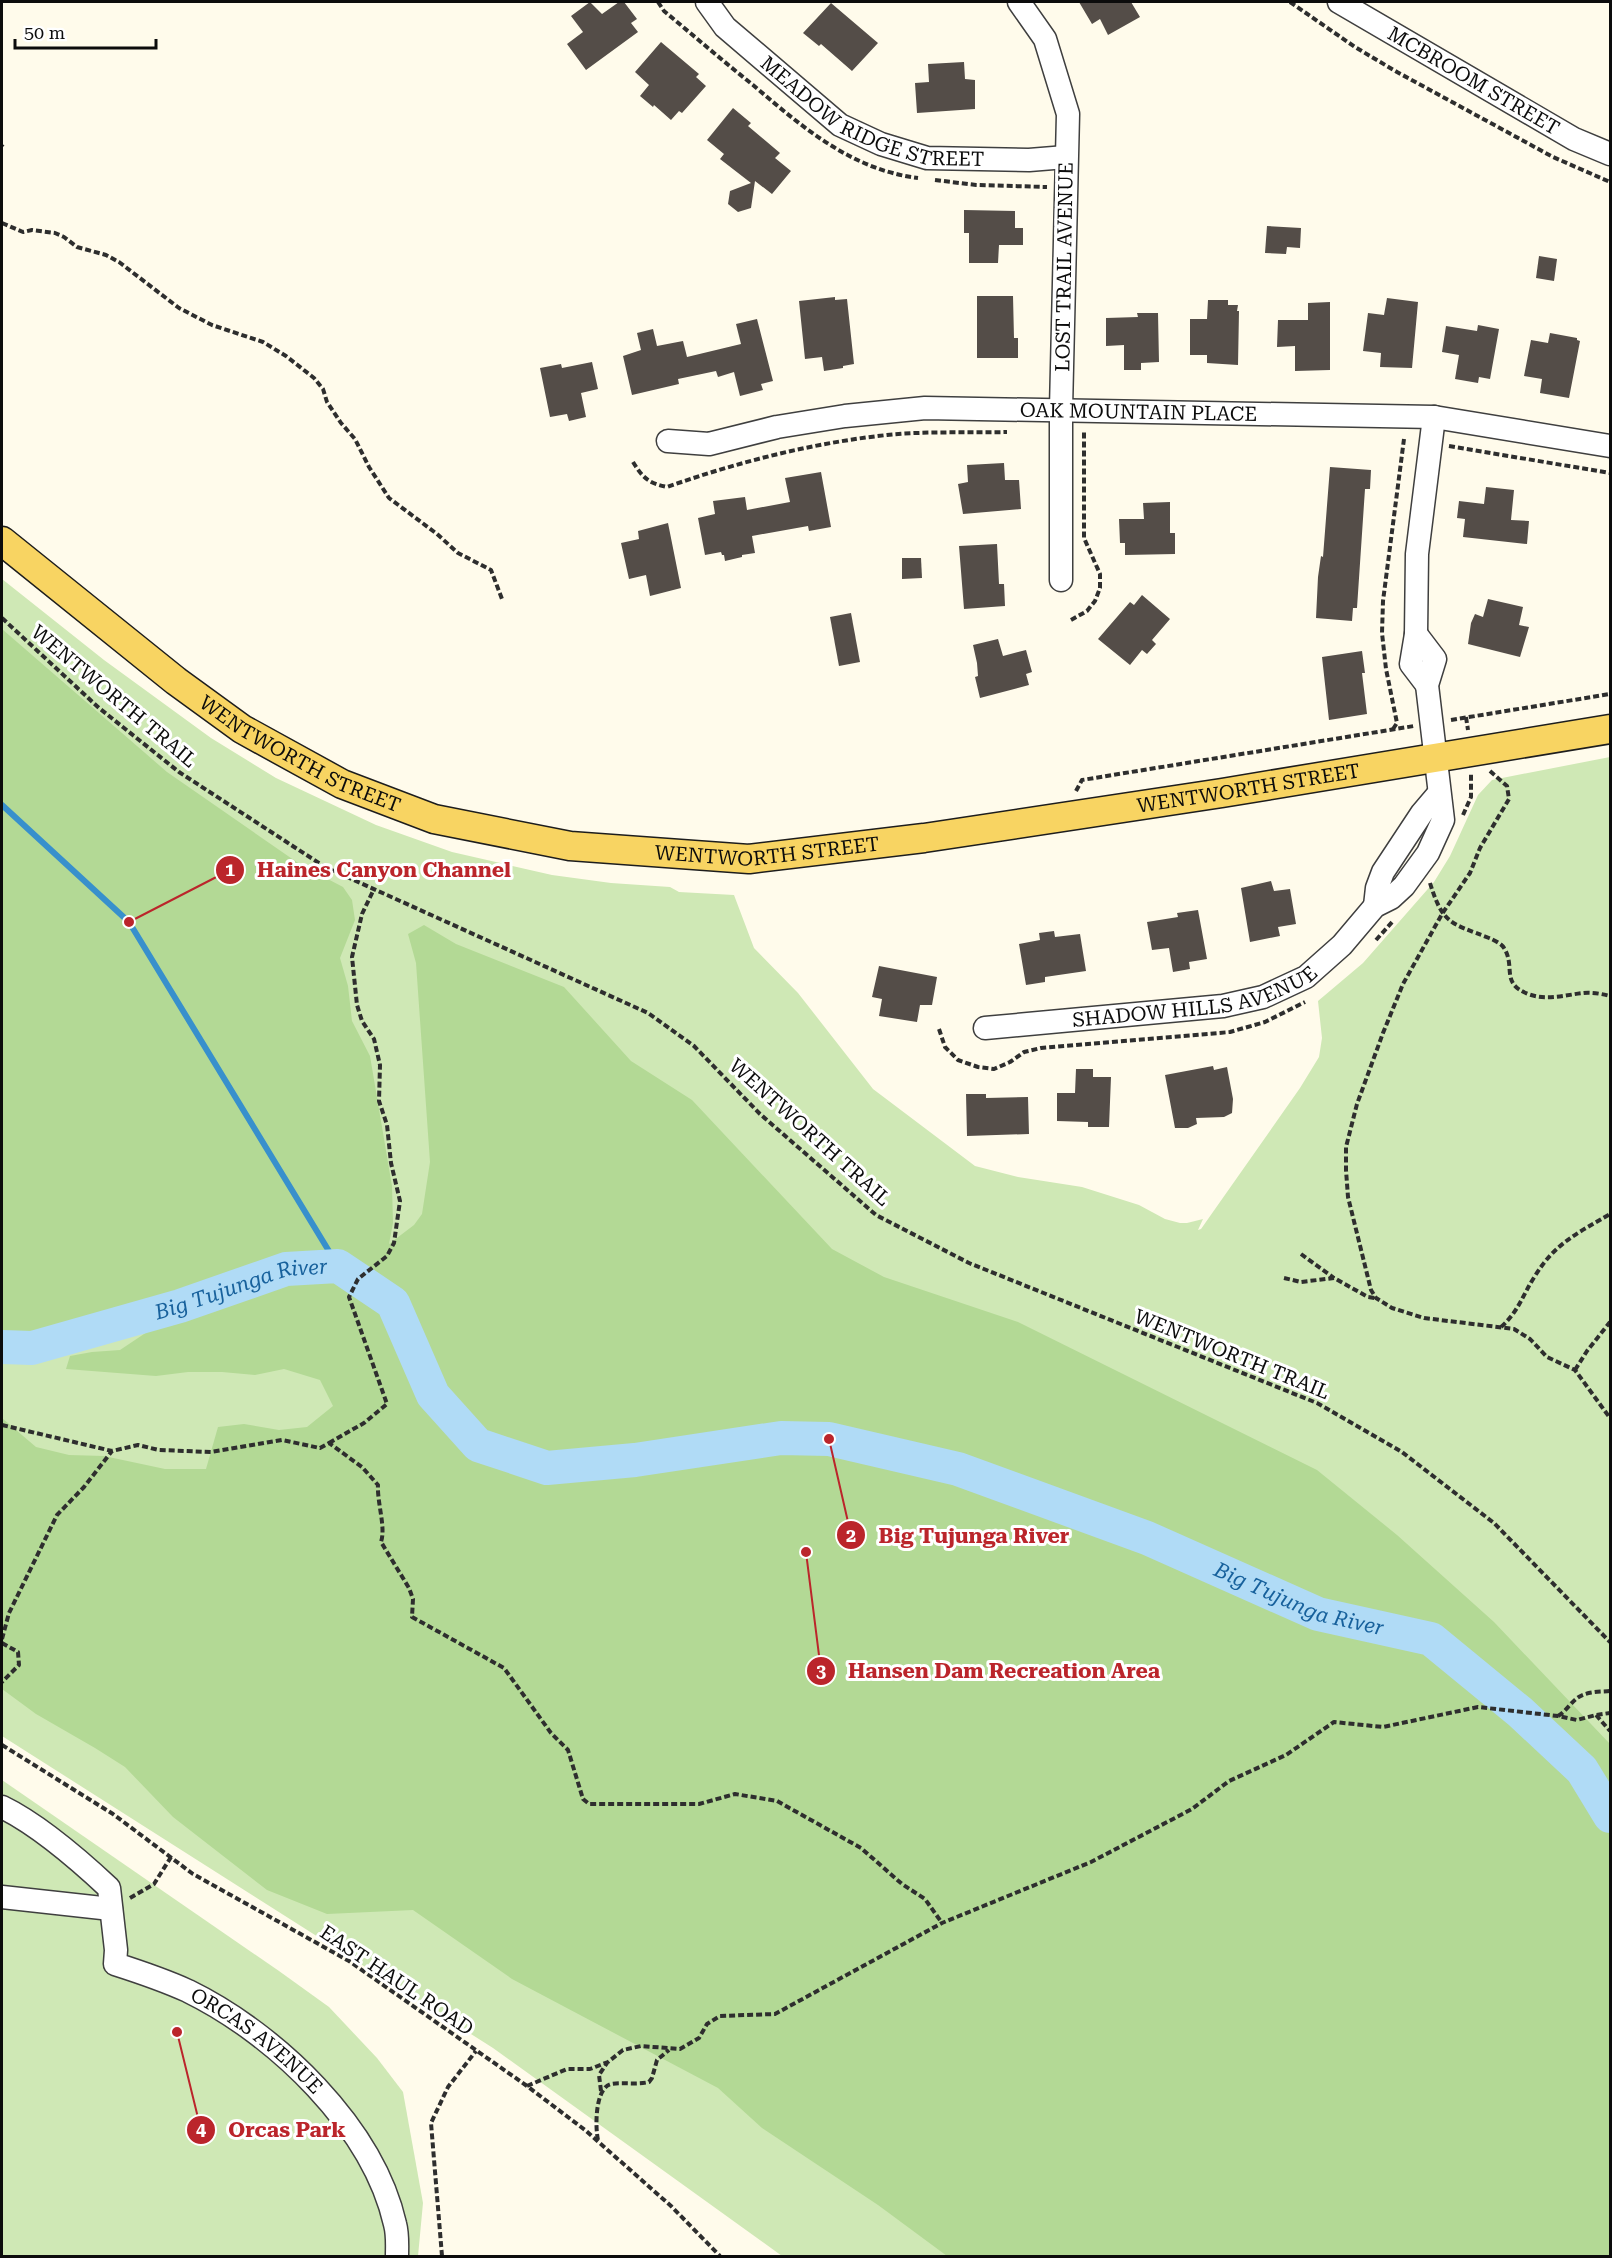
<svg xmlns="http://www.w3.org/2000/svg" width="1612" height="2258" viewBox="0 0 1612 2258" font-family="'Roboto Serif',serif">
  <rect width="100%" height="100%" fill="#fffbeb"/>
  <g fill="#cfe8b5">
    <path d="M2 579 104 660 211 738 276 778 376 825 452 852 552 875 611 883 670 887 679 892 734 895 754 948 798 993 873 1089 975 1166 1018 1177 1082 1187 1139 1205 1165 1219 1180 1223H1187L1203 1219 1198 1230 1201 1229 1300 1088 1319 1057 1322 1038 1318 1001 1363 963 1434 882 1450 856 1478 795 1492 780 1610 757V2256H782L493 2048 2 1736Z"/>
    <path d="M2 1780 279 1971 329 2007 377 2058 403 2092 423 2203 418 2256H2Z"/>
  </g>
  <path fill="#b3d995" d="M2 629 167 772 301 865 343 887 352 900 355 920 340 958 348 986 352 1021 370 1056 392 1186 393 1223 389 1244 414 1225 422 1214 430 1162 416 963 408 934 424 925 456 944 564 987 631 1061 692 1100 832 1249 884 1277 1018 1322 1317 1470 1397 1535 1494 1622 1610 1744V2256H947L878 2205 762 2128 718 2088 512 1979 413 1910 327 1914 267 1890 173 1817 125 1767 95 1748 36 1714 2 1689V1418L36 1447 69 1455 104 1456 165 1469H206L218 1427 244 1424 279 1430 307 1427 333 1406 320 1380 284 1369 255 1375 222 1372H188L156 1376 66 1369 70 1356 92 1352 120 1350 147 1332 143 1320 81 1322 14 1340 2 1341Z"/>
  <g fill="none" stroke-linecap="round" stroke-linejoin="round">
    <path stroke="#3890cc" stroke-width="6" d="M2 805 129 922 338 1266"/>
    <path stroke="#b0dbf6" stroke-width="34" id="s1" d="M2 1347 32 1348 180 1306 286 1269 338 1266 393 1303 433 1395 478 1445 547 1468 635 1460 781 1438 829 1439 958 1469 1147 1538 1318 1614 1431 1639 1520 1712 1582 1770 1610 1816"/>
  </g>
  <g fill="#544d48">
    <path d="M590 2 602 14 619 2H624L637 19 631 23 638 32 586 70 567 44 583 32 571 16Z"/>
    <path d="M1079 2H1131L1140 17 1108 35 1100 19 1092 24Z"/>
    <path d="M831 3 878 43 852 71 821 44 819 46 803 33Z"/>
    <path d="M661 42 699 74 696 77 706 86 682 113 679 111 671 120 654 105 653 107 640 96 649 85 635 72Z"/>
    <path d="M964 62 965 79 975 80V109L917 113 915 83 929 82 928 64Z"/>
    <path d="M733 108 751 123 748 126 780 153 775 158 791 171 772 194 755 181 751 208 738 212 728 204 730 191 751 183 720 159 724 154 707 140Z"/>
    <path d="M964 210 1015 211V228H1023V245H999L998 263H969V233H964Z"/>
    <path d="M1267 226 1301 228 1300 248 1287 247 1286 254 1265 253Z"/>
    <path d="M1539 256 1557 259 1554 281 1536 278Z"/>
    <path d="M977 296H1013L1014 338H1018V358H977Z"/>
    <path d="M835 297V300L847 299 854 364 843 366V368L824 371 822 357 805 359 799 301Z"/>
    <path d="M1387 298 1418 302 1412 368 1380 367 1381 353 1363 351 1368 313 1384 315Z"/>
    <path d="M1208 300H1228V305H1238L1237 311H1239L1238 365 1207 363V355H1190V319H1207Z"/>
    <path d="M1330 302V370L1295 371V346L1277 347 1278 320H1308V303Z"/>
    <path d="M1137 313H1158L1159 362 1141 363V370H1124V345L1106 346V318L1138 317Z"/>
    <path d="M757 319 773 381 761 384 763 390 740 396 734 372 718 377 716 371 678 379 679 384 632 395 623 356 641 350 637 333 653 329 657 346 683 341 687 357 741 344 736 324Z"/>
    <path d="M1478 325 1499 329 1490 379 1479 377 1478 383 1455 379 1459 355 1442 352 1446 326 1477 331Z"/>
    <path d="M1550 333 1577 338V340L1580 341 1569 398 1540 393 1542 379 1524 376 1531 340 1548 343Z"/>
    <path d="M592 362 598 389 581 393 586 417 569 421 567 414 550 417 540 368 561 364 562 368Z"/>
    <path d="M1004 463 1005 480H1019L1021 509 963 514 958 484 968 482 967 465Z"/>
    <path d="M1330 467 1371 470 1370 489H1365L1357 608H1353L1352 621 1316 618 1318 577 1321 556 1323 557Z"/>
    <path d="M821 472 831 527 809 531 808 526 752 536 755 553 742 555V557L725 561 724 555H722L721 552 705 555 698 518 715 514 713 501 745 497 747 510 790 502 785 478Z"/>
    <path d="M1486 487 1514 490 1511 520 1529 521 1527 544 1463 537 1465 519 1457 518 1459 501 1484 504Z"/>
    <path d="M1170 502V533H1175V554L1125 555V543H1120L1119 519H1144L1143 503Z"/>
    <path d="M668 523 681 588 650 596 646 575 629 579 621 543 639 539 638 531Z"/>
    <path d="M997 544 999 584H1004L1005 606 964 609 959 546Z"/>
    <path d="M902 558H921L922 578 902 579Z"/>
    <path d="M1142 595 1170 619 1152 640 1156 644 1147 654 1142 650 1130 665 1098 639 1130 602 1134 605Z"/>
    <path d="M1488 599 1523 607 1519 625 1529 627 1520 657 1468 644 1471 623 1475 614 1483 617Z"/>
    <path d="M851 613 860 662 839 666 830 617Z"/>
    <path d="M998 639 1003 656 1026 650 1032 672 1026 674 1029 685 980 698 975 677 978 676 977 663 973 645Z"/>
    <path d="M1362 651 1365 673H1362L1367 714 1329 720 1322 657Z"/>
    <path d="M1271 881 1274 891 1290 889 1296 924 1278 927 1280 936 1250 942 1241 888Z"/>
    <path d="M1198 910 1207 959 1189 962 1190 969 1173 972 1169 948 1152 950 1147 922 1178 917 1177 913Z"/>
    <path d="M1054 931 1055 937 1080 934 1086 971 1045 977V982L1026 985 1019 944 1040 940 1039 933Z"/>
    <path d="M879 966 937 977 932 1005H920L917 1022 879 1016 882 999 872 997Z"/>
    <path d="M1213 1066 1214 1070 1227 1067 1233 1099 1232 1113 1224 1117 1196 1118 1197 1124 1188 1128H1175L1165 1075Z"/>
    <path d="M1076 1069H1093V1077H1111L1109 1127H1088V1122L1057 1121V1093H1075Z"/>
    <path d="M966 1094H986V1098L1028 1097 1029 1134 967 1136Z"/>
  </g>
  <g fill="none" stroke-linecap="round" stroke-linejoin="round">
    <defs>
      <g id="minor">
        <path id="s2" d="M707 2 725 27 840 125 881 144 927 158 1029 160 1066 157"/>
        <path d="M1019 2 1045 39 1068 114 1061 409V580"/>
        <path id="s3" d="M1339 2 1574 139 1610 154"/>
        <path id="s4" d="M668 441 709 444 777 427 845 416 925 408 1434 417 1610 446"/>
        <path d="M1427 685 1411 664 1416 634 1417 554 1434 417"/>
        <path d="M1375 906 1377 888 1383 872 1422 813 1439 793"/>
        <path id="s5" d="M985 1028 1223 1006 1263 997 1306 977 1342 945 1375 906 1391 898 1404 886 1428 853 1443 820 1427 685 1435 659 1416 634"/>
        <path id="s6" d="M2 1807C39 1825 78 1859 109 1888L116 1950 115 1964C140 1972 164 1980 188 1991 276 2034 373 2127 395 2224 398 2235 397 2246 397 2256"/>
        <path d="M2 1897 111 1909"/>
      </g>
      <g id="major">
        <path id="s7" d="M2 541 176 681 242 729 342 784 434 819 570 846 749 859 924 838 1222 793 1610 729"/>
      </g>
    </defs>
    <use href="#minor" stroke="#3f3f3f" stroke-width="25"/>
    <use href="#major" stroke="#1d1d1d" stroke-width="31"/>
    <g stroke="#2e2e2e" stroke-width="4" stroke-dasharray="6 3" stroke-linecap="butt">
      <path d="M658 2 664 11C694 36 723 61 753 85 802 127 852 170 918 178"/>
      <path d="M1290 2 1355 47 1397 72 1553 157 1610 182"/>
      <path d="M2 146 3 147"/>
      <path d="M935 180 976 185 1047 187"/>
      <path d="M2 223 23 232 32 230 55 233 64 237 77 247 106 255 119 262 179 308 212 325 263 342 286 356 314 378 323 389 327 402 341 423 355 439 369 467 389 498 437 534 458 553 491 570 502 599"/>
      <path d="M1449 446 1610 473"/>
      <path d="M633 462C643 478 648 483 667 487 738 462 812 443 887 435 926 431 967 433 1007 432"/>
      <path d="M2 618 99 708 179 772 325 867 648 1013 694 1046 760 1114 876 1215 969 1263 1317 1403 1402 1452 1494 1523 1610 1642"/>
      <path d="M1071 620 1087 611 1095 601 1100 588V574L1084 538V430"/>
      <path d="M1466 717 1468 730"/>
      <path d="M1451 720 1610 694"/>
      <path d="M1393 729 1397 723 1386 669 1382 633 1383 601 1404 439"/>
      <path d="M1490 771 1507 786 1509 799 1480 848 1470 873 1442 914 1403 984 1383 1033 1357 1104 1346 1147V1170L1348 1197 1371 1290 1376 1298 1392 1308 1424 1318 1514 1329 1530 1339 1547 1357 1575 1370 1610 1418"/>
      <path d="M1076 791 1082 780 1414 726"/>
      <path d="M1463 815 1471 797V774"/>
      <path d="M1430 883C1443 925 1451 923 1489 938 1494 940 1502 944 1504 948 1516 967 1500 983 1528 994 1547 1001 1565 995 1583 993 1592 992 1602 994 1610 996"/>
      <path d="M1376 940 1393 921"/>
      <path d="M939 1029 945 1047 958 1060 978 1067 994 1069 1010 1062 1024 1052 1041 1048 1230 1032 1265 1022 1305 1002"/>
      <path d="M1301 1254 1334 1278"/>
      <path d="M1284 1278 1301 1282 1334 1278 1368 1297 1375 1298"/>
      <path d="M1501 1327C1519 1311 1522 1296 1535 1276 1555 1243 1578 1233 1610 1214"/>
      <path d="M1575 1370 1587 1351 1610 1322"/>
      <path d="M2 1425 112 1451 138 1445 159 1450 211 1452 282 1440 320 1448 329 1443 362 1467 378 1485C377 1503 386 1527 381 1542L409 1588 413 1599 412 1617 504 1668 551 1733 568 1750 583 1799 589 1804H699L735 1794 777 1801 861 1848 902 1884 925 1899 942 1923"/>
      <path d="M329 1443 364 1423 387 1404 349 1297 358 1279 387 1256 394 1243 400 1201 391 1163 387 1125 379 1101 380 1065 374 1039 362 1021 357 1005 352 957 362 914 374 889"/>
      <path d="M2 1639 9 1613 57 1515 84 1487 112 1451"/>
      <path d="M2 1643 18 1652 19 1665 2 1682"/>
      <path d="M1596 1715 1610 1731"/>
      <path d="M1558 1716C1566 1711 1570 1704 1576 1699 1585 1691 1600 1692 1610 1691"/>
      <path d="M2 1745 113 1814 193 1874 349 1961 527 2086 585 2130 671 2206 720 2256"/>
      <path d="M130 1898 154 1884 171 1857"/>
      <path d="M527 2086 567 2069H590L608 2062 623 2050 641 2046 680 2049 699 2038 707 2024 720 2016 775 2014 942 1923 1091 1862 1192 1809 1229 1781 1286 1755 1334 1722 1383 1727 1478 1707 1558 1716 1577 1720 1596 1715 1610 1713"/>
      <path d="M601 2091 599 2075 607 2063"/>
      <path d="M598 2140C595 2127 595 2088 611 2084 623 2082 636 2085 649 2082L652 2078 657 2060 669 2050"/>
      <path d="M442 2256 431 2123 448 2087 476 2051"/>
    </g>
    <use href="#minor" stroke="#fff" stroke-width="22"/>
    <use href="#major" stroke="#f8d462" stroke-width="28"/>
  </g>
  <g text-anchor="middle" stroke-width="6" stroke-linejoin="round" paint-order="stroke">
    <g font-size="20" fill="#0c0c0c" stroke="#fff">
      <text dy="7" stroke="none"><textPath href="#s3" startOffset="156">MCBROOM STREET</textPath></text>
      <text dy="7" stroke="none"><textPath href="#s2" startOffset="207">MEADOW RIDGE STREET</textPath></text>
      <text transform="translate(1064 267) rotate(-89)" y="7">LOST TRAIL AVENUE</text>
      <text dy="7" stroke="none"><textPath href="#s4" startOffset="474">OAK MOUNTAIN PLACE</textPath></text>
      <text transform="translate(114 696) rotate(40)" y="7">WENTWORTH TRAIL</text>
      <text dy="7" stroke="none"><textPath href="#s7" startOffset="368">WENTWORTH STREET</textPath></text>
      <text dy="7" stroke="none"><textPath href="#s7" startOffset="1340">WENTWORTH STREET</textPath></text>
      <text dy="7" stroke="none"><textPath href="#s7" startOffset="854">WENTWORTH STREET</textPath></text>
      <text dy="7" stroke="none"><textPath href="#s5" startOffset="213">SHADOW HILLS AVENUE</textPath></text>
      <text transform="translate(810 1132) rotate(42)" y="7">WENTWORTH TRAIL</text>
      <text transform="translate(1232 1354) rotate(22)" y="7">WENTWORTH TRAIL</text>
      <text transform="translate(397 1980) rotate(34)" y="7">EAST HAUL ROAD</text>
      <text dy="7" stroke="none"><textPath href="#s6" startOffset="374">ORCAS AVENUE</textPath></text>
    </g>
    <g font-size="21" font-style="italic" fill="#17619c" stroke="#fff">
      <text dy="7" stroke="none"><textPath href="#s1" startOffset="248">Big Tujunga River</textPath></text>
      <text dy="7" stroke="none"><textPath href="#s1" startOffset="1437">Big Tujunga River</textPath></text>
    </g>
  </g>
  <path fill="none" stroke="#bb252b" stroke-width="2" d="M129 922L230 870M829 1439L851 1535M806 1552L821 1671M177 2032L201 2130"/>
  <g fill="#bb252b" stroke="#fff" stroke-width="2">
    <circle cx="129" cy="922" r="6"/>
    <circle cx="829" cy="1439" r="6"/>
    <circle cx="806" cy="1552" r="6"/>
    <circle cx="177" cy="2032" r="6"/>
    <circle cx="230" cy="870" r="15"/>
    <circle cx="851" cy="1535" r="15"/>
    <circle cx="821" cy="1671" r="15"/>
    <circle cx="201" cy="2130" r="15"/>
  </g>
  <g font-size="18" text-anchor="middle" font-weight="bold" fill="#fff">
    <text x="230" y="876">1</text>
    <text x="851" y="1542">2</text>
    <text x="821" y="1677">3</text>
    <text x="201" y="2136">4</text>
  </g>
  <g font-size="21" text-anchor="middle" font-weight="bold" fill="#bb252b" stroke="#fff" stroke-width="6" stroke-linejoin="round" paint-order="stroke">
    <text x="384" y="877">Haines Canyon Channel</text>
    <text x="974" y="1543">Big Tujunga River</text>
    <text x="1004" y="1678">Hansen Dam Recreation Area</text>
    <text x="287" y="2137">Orcas Park</text>
  </g>
  <rect width="1612" height="2258" fill="none" stroke="#0c0c0c" stroke-width="6"/>
  <path d="M15 39v9h141v-9" fill="none" stroke="#0c0c0c" stroke-width="3"/>
  <text x="24" y="39" font-size="18" fill="#0c0c0c" stroke="#ffffff" stroke-width="4.5" paint-order="stroke">50 m</text>
</svg>
